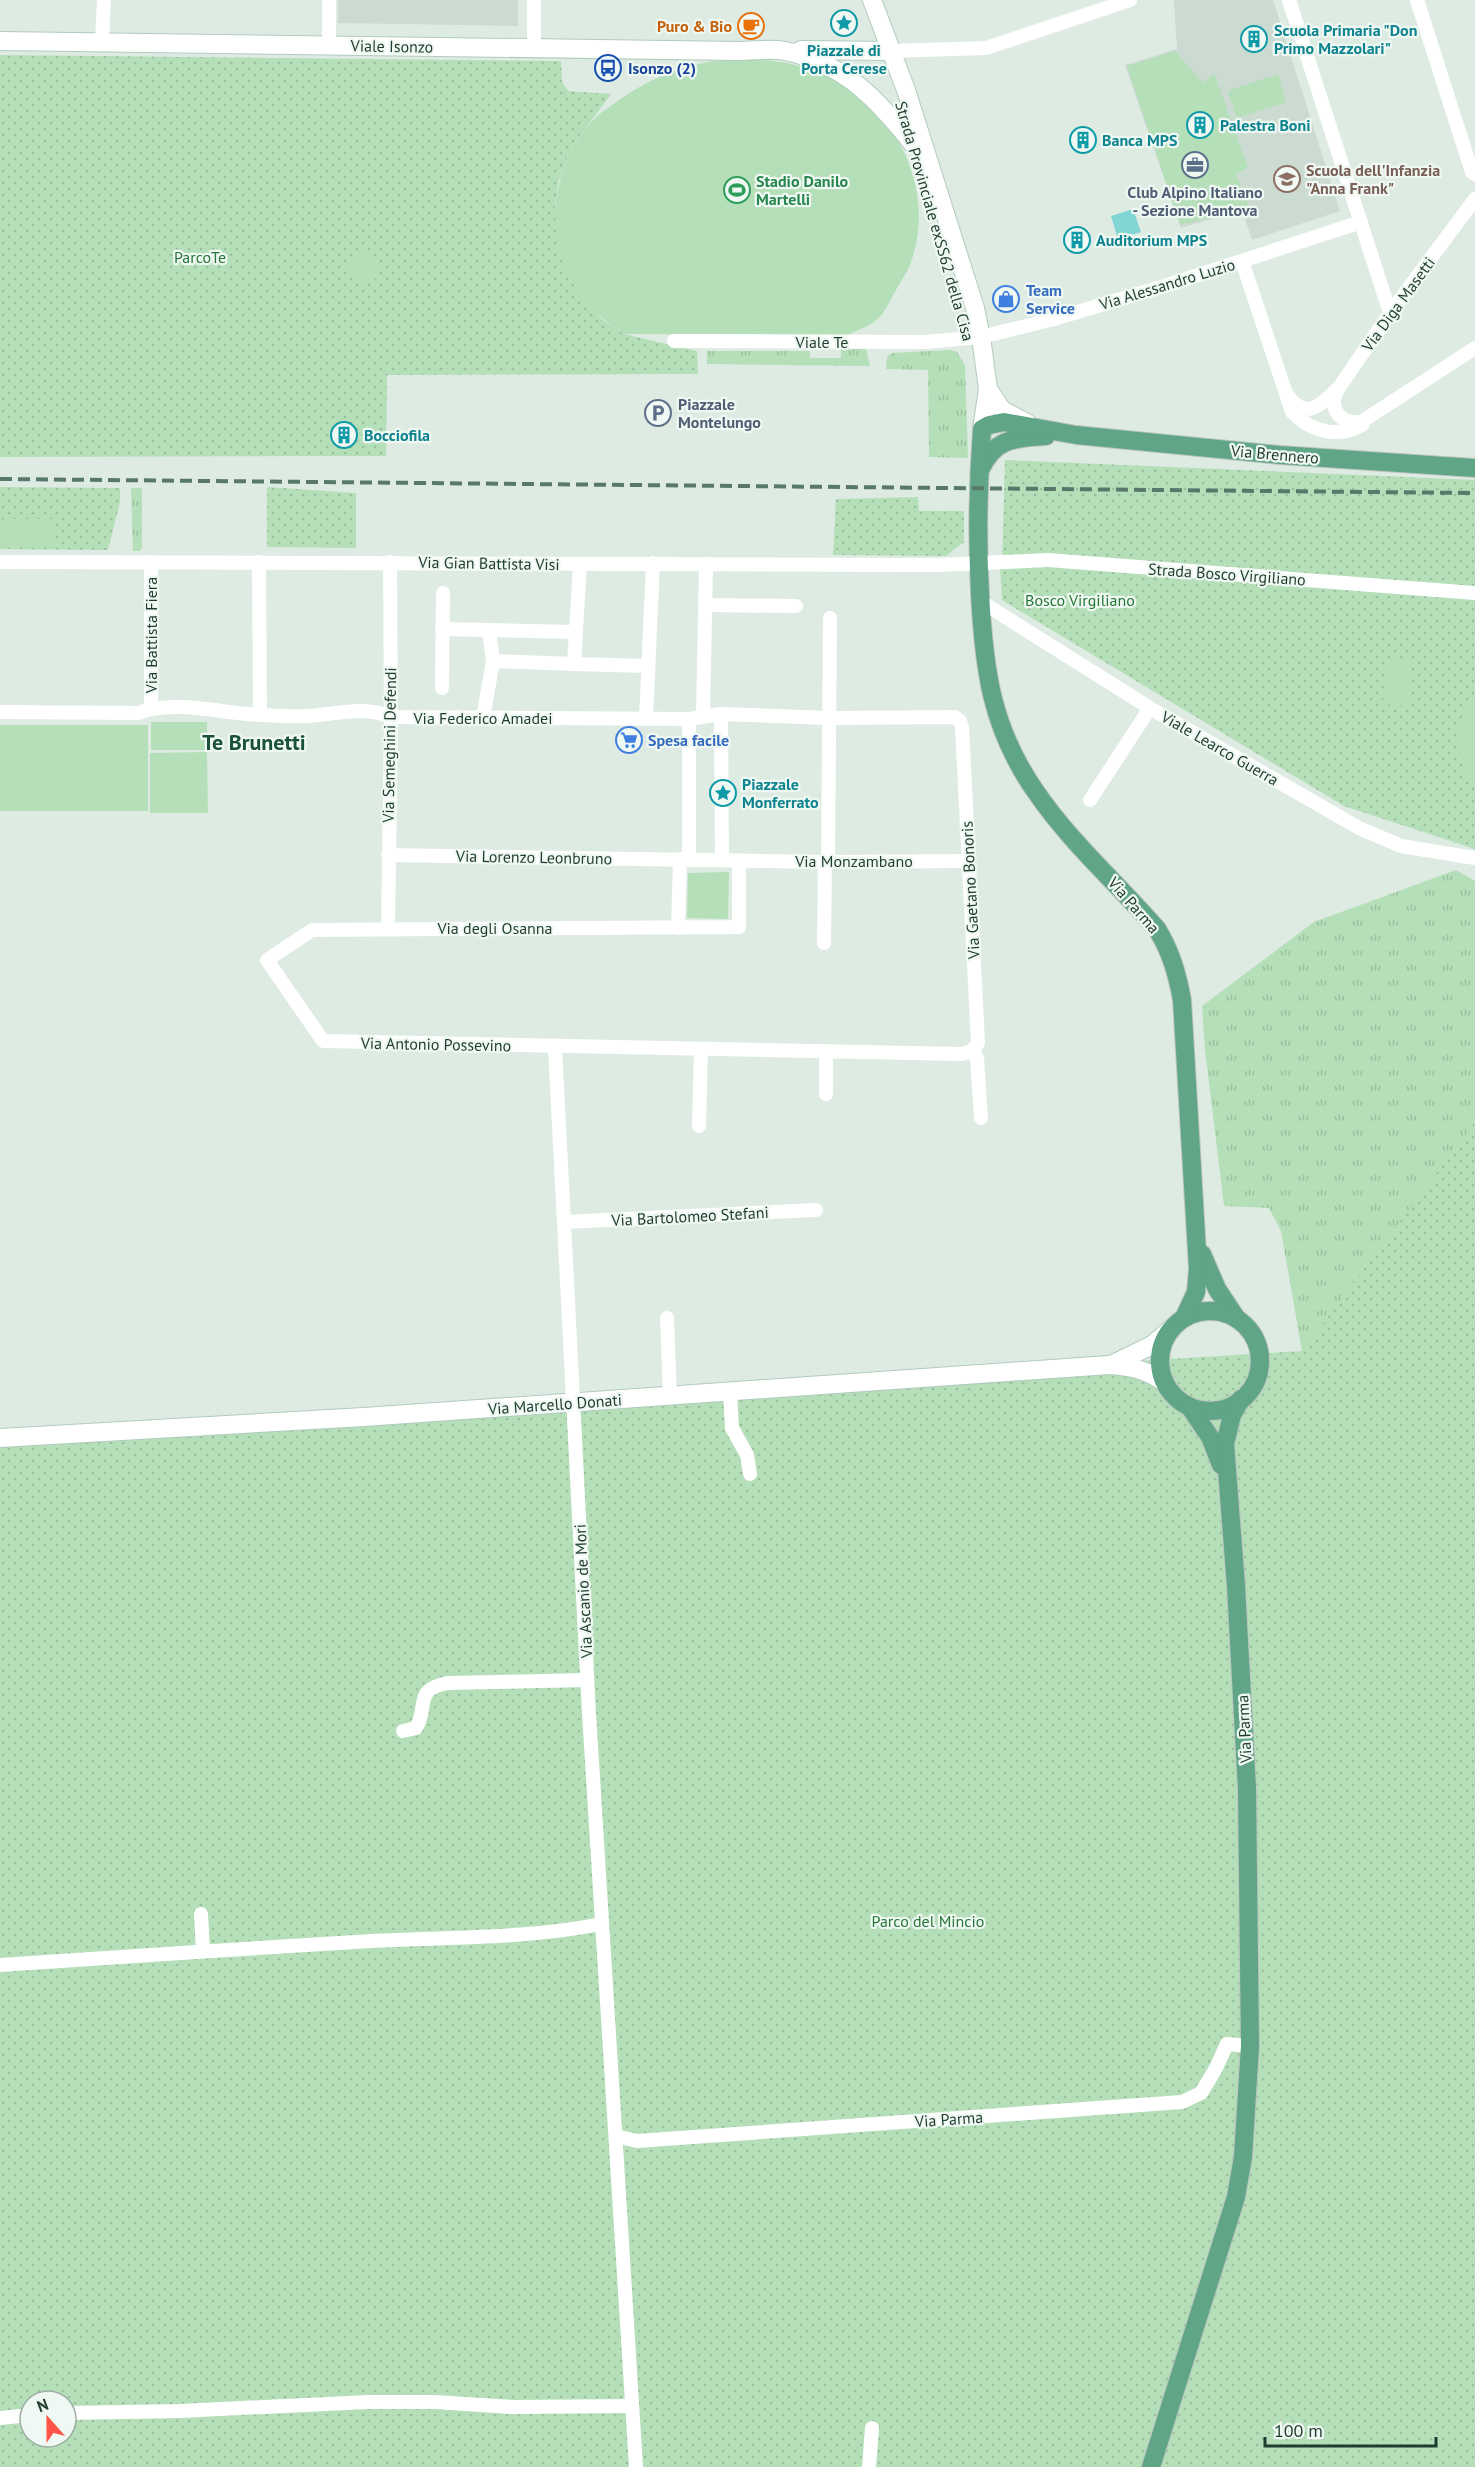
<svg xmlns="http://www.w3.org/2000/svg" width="1475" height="2467" viewBox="0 0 1475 2467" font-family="'PT Sans',sans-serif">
  <defs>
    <pattern id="grass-tufts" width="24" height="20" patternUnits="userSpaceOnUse" patternTransform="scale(1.5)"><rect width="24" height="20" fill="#b5dfb9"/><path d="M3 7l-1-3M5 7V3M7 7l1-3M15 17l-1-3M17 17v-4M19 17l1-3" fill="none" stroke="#9bc09f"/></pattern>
    <pattern id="park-dots" width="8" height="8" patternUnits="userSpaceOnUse" patternTransform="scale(1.5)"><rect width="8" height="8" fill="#b5dfb9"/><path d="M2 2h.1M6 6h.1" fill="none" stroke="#9bc09f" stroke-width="1.8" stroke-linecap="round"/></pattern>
  </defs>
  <rect width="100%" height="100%" fill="#deebe3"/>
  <g fill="#ccdbd2">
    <path d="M338 0H518V26L338 23Z"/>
    <path d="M1174 0H1273L1340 211 1252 240 1242 210 1181 228 1125 65 1177 49Z"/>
  </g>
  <g fill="url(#grass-tufts)">
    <path d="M841 349H866L870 366 707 364V351H810V358H841Z"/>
    <path d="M950 350 957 352 965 365 968 458 929 457 928 370 886 369 887 357 892 353Z"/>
    <path d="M131 488H142V548L140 551H133Z"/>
    <path d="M1456 870 1475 881V2467L1302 1351 1281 1231 1269 1208 1224 1206 1205 1050 1202 1006 1314 922Z"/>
  </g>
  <g fill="url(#park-dots)" fill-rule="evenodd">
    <path d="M0 55 561 61 562 82 568 91 611 94 579 137 567 159 558 183 555 208 572 281 586 302 603 320 624 334 697 351 698 374 387 375 386 456 0 457Z"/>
    <path d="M1005 460 1475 480V849L1344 806 1002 600 1000 566 1002 565Z"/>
    <path d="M0 487 120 488V502L108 550 0 549Z"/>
    <path d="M267 487 356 493V548L267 547Z"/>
    <path d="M918 497 919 511H964V542L946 556 833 555 836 499Z"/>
    <path d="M1475 1122V2467H0V1430L1302 1351ZM30 2401H66V2437H30Z"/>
  </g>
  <g fill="#b5dfb9">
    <path d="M1175 51 1203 83 1214 73 1248 168 1236 174 1249 207 1180 225 1127 66Z"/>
    <path d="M737 58C774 59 811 65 843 84 902 120 935 195 911 262 908 271 901 281 896 290 891 298 886 310 880 317 873 325 857 330 848 335L624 334C610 325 597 315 586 302 541 248 547 169 594 119 601 112 611 106 619 100 656 74 693 62 737 58Z"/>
    <path d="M1278 74 1286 102 1237 118 1228 91Z"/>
    <circle cx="364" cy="269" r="15"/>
    <path d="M3 519H53L52 545H2Z"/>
    <path d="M1385 659 1412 661 1409 706 1383 704Z"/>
    <path d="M1475 692V785C1454 756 1452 722 1475 692Z"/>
    <rect x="151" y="722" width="56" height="28"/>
    <rect x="0" y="725" width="148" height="86"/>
    <path d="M207 752 208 813H150V753Z"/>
    <path d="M729 872 728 919 687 918 688 873Z"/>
  </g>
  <path fill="#81d6d4" d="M1133 209 1141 232 1118 239 1111 216Z"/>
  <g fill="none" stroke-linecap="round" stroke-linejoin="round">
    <defs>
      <g id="secondary">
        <path d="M872 0 906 90 975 308 981 337 988 389 982 429"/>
        <path d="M0 41 739 51C754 51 771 48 785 51 844 63 878 100 913 144"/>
        <path d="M801 50 890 51"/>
        <path d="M988 389 1002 410 1027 423"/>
        <path d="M1111 1365 1152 1345 1172 1328"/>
        <path d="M0 1438 364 1417 1109 1365C1131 1366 1147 1370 1165 1383"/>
      </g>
      <g id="primary">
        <path d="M980 470C995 438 1014 438 1046 436"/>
        <path d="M1202 1254 1217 1289 1237 1319"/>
        <circle cx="1210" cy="1361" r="50"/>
        <path d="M1184 1318 1196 1292 1198 1269 1182 1000C1177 973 1171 952 1157 929 1117 883 1070 842 1036 792 991 728 984 669 980 594 977 539 978 484 982 429L989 425 1004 422 1076 435 1280 455 1475 468"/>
        <path d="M1189 1406 1210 1437 1221 1465"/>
        <path d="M1151 2467 1236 2197 1243 2157 1250 2046 1247 1789 1236 1586 1225 1444 1232 1415 1241 1399"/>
      </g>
    </defs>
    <use href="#secondary" stroke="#b1ccbd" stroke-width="20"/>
    <use href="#primary" stroke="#bcc5c1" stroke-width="20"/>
    <g stroke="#fff" stroke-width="14">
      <path d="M329 0V45"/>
      <path d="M1289 0 1390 313"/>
      <path d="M1417 0 1472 172 1475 174"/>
      <path d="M102 42 104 0"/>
      <path d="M534 47V0"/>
      <path d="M890 51 986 48 1130 0"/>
      <path d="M1475 199 1390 313 1338 389C1327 407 1340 425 1361 422L1475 348"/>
      <path d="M1242 261 1292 412C1311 432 1339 439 1363 424"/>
      <path d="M674 341 925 342 981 337 1054 319 1168 285 1361 222"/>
      <path d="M1288 396C1304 419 1320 407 1335 391"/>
      <path d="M0 562 939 565 1048 560 1475 593"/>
      <path d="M259 562 260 715"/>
      <path d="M980 601 1150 708 1359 828 1401 846 1475 858"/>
      <path d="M706 605 796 606"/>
      <path d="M442 629 576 632"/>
      <path d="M489 630 493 661"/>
      <path d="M574 664 648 666"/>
      <path d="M442 688 443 593"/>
      <path d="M151 709V562"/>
      <path d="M0 712 139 713C175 699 224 714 263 715 278 716 294 717 309 716 337 714 364 705 391 717L689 719 721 714 829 718 955 717 960 721 962 728 978 1043 972 1051"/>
      <path d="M721 714 722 860"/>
      <path d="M703 716 706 564"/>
      <path d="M483 718 493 661 574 664 580 564"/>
      <path d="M646 719 653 563"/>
      <path d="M1090 800 1150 708"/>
      <path d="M388 855 828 862 969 861"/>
      <path d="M689 859V719"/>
      <path d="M739 860V927L312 930 267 960 323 1041 962 1054 972 1051"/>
      <path d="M828 862 830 618"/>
      <path d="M678 928 680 859"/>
      <path d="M388 929 391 723 390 562"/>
      <path d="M824 943 825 862"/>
      <path d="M555 1047 589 1713 636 2467"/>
      <path d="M972 1051 977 1058 981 1118"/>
      <path d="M826 1094V1052"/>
      <path d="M699 1126 701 1049"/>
      <path d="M564 1222 816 1210"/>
      <path d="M667 1318 670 1396"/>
      <path d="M730 1392 732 1428 747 1455 750 1474"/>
      <path d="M403 1731 416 1728C429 1706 413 1690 447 1683L587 1680"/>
      <path d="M201 1914 203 1951"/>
      <path d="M0 1965C124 1957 247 1948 371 1941 447 1937 526 1939 601 1924"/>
      <path d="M616 2136 637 2141 1182 2102 1201 2093 1215 2070 1227 2044 1250 2046"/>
      <path d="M66 2413 180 2411 368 2402H435L512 2407 632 2406"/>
      <path d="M0 2418 30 2415"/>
      <path d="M869 2467 872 2428"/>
    </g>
    <use href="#secondary" stroke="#fff" stroke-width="18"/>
    <use href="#primary" stroke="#5fa586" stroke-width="18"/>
    <path stroke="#58796a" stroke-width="4" stroke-dasharray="12 6" stroke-linecap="butt" d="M0 479 1475 493"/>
  </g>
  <defs>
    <symbol id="sight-ring" viewBox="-11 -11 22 22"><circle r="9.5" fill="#eff8f2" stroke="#0f9aa8" stroke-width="1.5"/><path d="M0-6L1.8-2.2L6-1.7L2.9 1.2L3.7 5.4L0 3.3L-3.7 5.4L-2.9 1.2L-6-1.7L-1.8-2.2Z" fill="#0f9aa8"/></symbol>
    <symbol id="cafe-ring" viewBox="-11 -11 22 22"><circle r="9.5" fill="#eff8f2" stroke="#e8710a" stroke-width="1.5"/><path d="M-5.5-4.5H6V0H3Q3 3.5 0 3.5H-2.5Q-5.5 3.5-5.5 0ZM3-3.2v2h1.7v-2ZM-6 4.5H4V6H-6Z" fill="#e8710a"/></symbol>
    <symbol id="building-ring" viewBox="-11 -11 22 22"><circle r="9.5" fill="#eff8f2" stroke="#0f9aa8" stroke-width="1.5"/><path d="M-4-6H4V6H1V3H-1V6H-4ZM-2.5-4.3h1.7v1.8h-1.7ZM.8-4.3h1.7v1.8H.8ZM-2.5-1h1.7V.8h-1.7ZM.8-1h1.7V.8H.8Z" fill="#0f9aa8"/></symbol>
    <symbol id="bus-ring" viewBox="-11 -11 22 22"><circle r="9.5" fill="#eff8f2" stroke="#1a4fb4" stroke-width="1.5"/><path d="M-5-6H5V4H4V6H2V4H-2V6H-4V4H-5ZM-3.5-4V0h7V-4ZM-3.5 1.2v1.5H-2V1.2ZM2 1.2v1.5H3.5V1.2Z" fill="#1a4fb4"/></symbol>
    <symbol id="office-ring" viewBox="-11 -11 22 22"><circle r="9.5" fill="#eff8f2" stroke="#5c6f8a" stroke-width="1.5"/><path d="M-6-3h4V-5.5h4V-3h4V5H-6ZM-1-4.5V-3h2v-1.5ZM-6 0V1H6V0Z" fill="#5c6f8a"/></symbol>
    <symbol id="school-ring" viewBox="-11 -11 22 22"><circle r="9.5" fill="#eff8f2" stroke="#8d6e63" stroke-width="1.5"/><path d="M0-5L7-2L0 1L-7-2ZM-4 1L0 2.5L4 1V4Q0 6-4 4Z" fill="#8d6e63"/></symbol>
    <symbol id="stadium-ring" viewBox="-11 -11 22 22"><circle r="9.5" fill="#eff8f2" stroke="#2e9e5b" stroke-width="1.5"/><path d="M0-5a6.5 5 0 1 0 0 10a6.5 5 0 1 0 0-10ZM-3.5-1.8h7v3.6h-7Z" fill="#2e9e5b"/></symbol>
    <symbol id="shop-ring" viewBox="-11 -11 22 22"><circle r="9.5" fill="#eff8f2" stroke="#3f7fe0" stroke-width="1.5"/><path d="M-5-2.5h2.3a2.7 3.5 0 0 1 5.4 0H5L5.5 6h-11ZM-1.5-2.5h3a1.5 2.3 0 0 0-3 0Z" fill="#3f7fe0"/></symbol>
    <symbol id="parking-ring" viewBox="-11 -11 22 22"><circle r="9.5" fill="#eff8f2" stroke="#5c6f8a" stroke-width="1.5"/><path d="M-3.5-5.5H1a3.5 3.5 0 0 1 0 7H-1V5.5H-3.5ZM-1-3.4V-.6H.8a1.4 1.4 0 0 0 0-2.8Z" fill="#5c6f8a"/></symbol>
    <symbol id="supermarket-ring" viewBox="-11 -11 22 22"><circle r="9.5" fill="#eff8f2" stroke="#3f7fe0" stroke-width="1.5"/><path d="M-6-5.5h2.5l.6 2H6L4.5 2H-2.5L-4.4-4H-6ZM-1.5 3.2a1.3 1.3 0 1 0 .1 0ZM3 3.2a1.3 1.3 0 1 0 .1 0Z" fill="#3f7fe0"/></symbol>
  </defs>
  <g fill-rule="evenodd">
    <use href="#sight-ring" x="829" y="8" width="30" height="30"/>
    <use href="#cafe-ring" x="736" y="11" width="30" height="30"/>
    <use href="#building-ring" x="1239" y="24" width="30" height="30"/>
    <use href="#bus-ring" x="593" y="53" width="30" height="30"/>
    <use href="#building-ring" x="1185" y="110" width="30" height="30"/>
    <use href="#building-ring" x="1068" y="125" width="30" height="30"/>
    <use href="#office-ring" x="1180" y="150" width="30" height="30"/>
    <use href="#school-ring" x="1272" y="164" width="30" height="30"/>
    <use href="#stadium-ring" x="722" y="175" width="30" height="30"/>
    <use href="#building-ring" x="1062" y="225" width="30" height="30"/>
    <use href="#shop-ring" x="991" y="284" width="30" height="30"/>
    <use href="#parking-ring" x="643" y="398" width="30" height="30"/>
    <use href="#building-ring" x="329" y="420" width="30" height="30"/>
    <use href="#supermarket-ring" x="614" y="725" width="30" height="30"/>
    <use href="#sight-ring" x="708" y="778" width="30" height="30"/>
  </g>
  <g text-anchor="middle" stroke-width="4.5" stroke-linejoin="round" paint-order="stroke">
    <g font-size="16" font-weight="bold" fill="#c56008" stroke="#eff8f2" text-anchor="end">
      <text x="732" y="32">Puro &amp; Bio</text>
    </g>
    <g font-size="16" font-weight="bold" fill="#0d838f" stroke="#eff8f2" text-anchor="start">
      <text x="1274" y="36">Scuola Primaria "Don<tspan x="1274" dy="18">Primo Mazzolari"</tspan></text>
      <text x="844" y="56" text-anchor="middle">Piazzale di<tspan x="844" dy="18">Porta Cerese</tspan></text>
      <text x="1220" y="131">Palestra Boni</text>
      <text x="1102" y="146">Banca MPS</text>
      <text x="1096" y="246">Auditorium MPS</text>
      <text x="364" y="441">Bocciofila</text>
      <text x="742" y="790">Piazzale<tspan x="742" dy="18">Monferrato</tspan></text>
    </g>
    <g font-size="16" fill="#1e3d2f" stroke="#eff8f2">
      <text transform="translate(392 46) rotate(1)" y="6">Viale Isonzo</text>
      <text transform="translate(935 221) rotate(74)" y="6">Strada Provinciale exSS62 della Cisa</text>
      <text transform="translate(1167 284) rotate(-17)" y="6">Via Alessandro Luzio</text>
      <text transform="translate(1398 304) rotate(-54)" y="6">Via Diga Masetti</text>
      <text x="822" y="348">Viale Te</text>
      <text transform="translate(1275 454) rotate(5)" y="6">Via Brennero</text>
      <text transform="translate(489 563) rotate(1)" y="6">Via Gian Battista Visi</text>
      <text transform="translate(1227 574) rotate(4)" y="6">Strada Bosco Virgiliano</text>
      <text transform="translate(151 635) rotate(-90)" y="6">Via Battista Fiera</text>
      <text x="483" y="724">Via Federico Amadei</text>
      <text transform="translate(389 745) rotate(-89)" y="6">Via Semeghini Defendi</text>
      <text transform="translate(1220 748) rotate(30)" y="6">Viale Learco Guerra</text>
      <text transform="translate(534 857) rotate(1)" y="6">Via Lorenzo Leonbruno</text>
      <text x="854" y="867">Via Monzambano</text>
      <text transform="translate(970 890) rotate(-93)" y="6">Via Gaetano Bonoris</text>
      <text transform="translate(1134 905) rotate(49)" y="6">Via Parma</text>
      <text x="495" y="934">Via degli Osanna</text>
      <text transform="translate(436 1044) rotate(1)" y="6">Via Antonio Possevino</text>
      <text transform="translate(690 1216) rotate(-3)" y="6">Via Bartolomeo Stefani</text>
      <text transform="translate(555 1404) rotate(-4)" y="6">Via Marcello Donati</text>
      <text transform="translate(583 1591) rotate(-93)" y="6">Via Ascanio de Mori</text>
      <text transform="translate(1244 1729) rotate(-93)" y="6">Via Parma</text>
      <text transform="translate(949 2119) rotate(-4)" y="6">Via Parma</text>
    </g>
    <g font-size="16" font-weight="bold" fill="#164399" stroke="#eff8f2" text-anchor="start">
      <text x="628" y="74">Isonzo (2)</text>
    </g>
    <g font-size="16" font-weight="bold" fill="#785e54" stroke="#eff8f2" text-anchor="start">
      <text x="1306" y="176">Scuola dell'Infanzia<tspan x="1306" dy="18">"Anna Frank"</tspan></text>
    </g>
    <g font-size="16" font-weight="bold" fill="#27864d" stroke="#eff8f2" text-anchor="start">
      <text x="756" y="187">Stadio Danilo<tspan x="756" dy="18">Martelli</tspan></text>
    </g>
    <g font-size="16" font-weight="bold" fill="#4e5e75" stroke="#eff8f2">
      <text x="1195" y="198">Club Alpino Italiano<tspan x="1195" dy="18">- Sezione Mantova</tspan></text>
      <text x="678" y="410" text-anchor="start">Piazzale<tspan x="678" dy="18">Montelungo</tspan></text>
    </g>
    <g font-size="16" fill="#257736" stroke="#eff8f2">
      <text x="200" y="263">ParcoTe</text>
      <text x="1080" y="606">Bosco Virgiliano</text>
      <text x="928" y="1927">Parco del Mincio</text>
    </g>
    <g font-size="16" font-weight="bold" fill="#366cbe" stroke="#eff8f2" text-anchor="start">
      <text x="1026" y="296">Team<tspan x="1026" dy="18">Service</tspan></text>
      <text x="648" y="746">Spesa facile</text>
    </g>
    <g font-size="22" font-weight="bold" fill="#195039" stroke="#eff8f2">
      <text x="254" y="750">Te Brunetti</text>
    </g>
  </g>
  <g transform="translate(48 2419) rotate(339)"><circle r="28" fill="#eff8f2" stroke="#9bada4" stroke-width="1.5"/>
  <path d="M0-4.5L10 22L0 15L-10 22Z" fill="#ff5549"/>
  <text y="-9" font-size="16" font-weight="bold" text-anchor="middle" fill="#1e3d2f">N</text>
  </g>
  <path d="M1265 2437v9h171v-9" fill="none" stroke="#1e3d2f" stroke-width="3"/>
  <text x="1274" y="2437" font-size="18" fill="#1e3d2f" stroke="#eff8f2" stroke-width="4.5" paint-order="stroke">100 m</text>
</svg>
